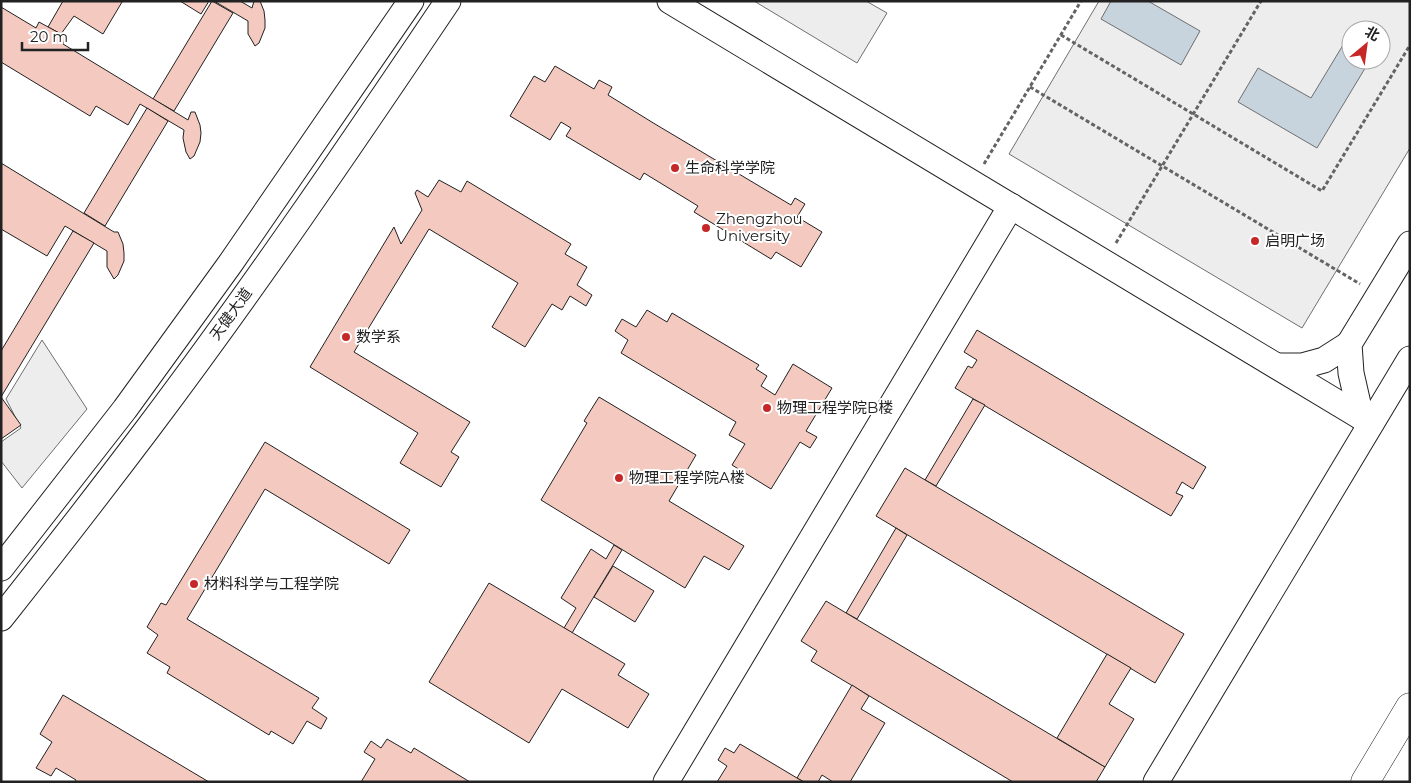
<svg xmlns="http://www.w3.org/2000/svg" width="1411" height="783" viewBox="0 0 1411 783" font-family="Montserrat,'Noto Sans SC',sans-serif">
  <rect width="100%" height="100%" fill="#fff"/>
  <g fill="#ededed" stroke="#6f6f6f" fill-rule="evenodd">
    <path d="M754 1H866L887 13 857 63Z"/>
    <path d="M1099 1H1410V148L1302 328 1009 154ZM1351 30H1381V60H1351Z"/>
    <path d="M42 340 87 409 22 488 1 461V442L21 428 6 399Z"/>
  </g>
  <g fill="#c7d3dd" stroke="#6f6f6f">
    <path d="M1111 1H1148L1200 31 1181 65 1101 19Z"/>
    <path d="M1343 45 1351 50V60H1370L1317 148 1238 102 1258 68 1311 98Z"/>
  </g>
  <g fill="#f3c9c0" stroke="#222">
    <path d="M63 1H120L122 2 103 34 74 16 61 34 48 27Z"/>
    <path d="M180 1H209L201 14Z"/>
    <path d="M212 1 233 13 174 111 153 99Z"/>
    <path d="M214 1H240L252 8 254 1H260L264 11 265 20V28L259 43 255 46 251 39 248 34V21Z"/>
    <path d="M1 7 36 28 39 22 61 34 66 38 63 44 188 120 191 112H195L200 125 201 133 200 142 194 156 190 159 186 152 183 138 184 130 140 104 128 125 96 106 90 116 1 62Z"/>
    <path d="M555 66 594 89 599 80 612 87 608 95 655 124 791 205 795 198 805 204 797 217 822 232 801 267 776 252 771 259 694 212 698 206 644 173 640 180 566 136 571 128 561 122 550 140 510 116 534 76 545 82Z"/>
    <path d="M147 108 168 121 105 226 84 213Z"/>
    <path d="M1 163 114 232H118L123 244 124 253V261L118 275 114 279 107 267V251L65 226 47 256 1 229Z"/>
    <path d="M439 180 461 192 467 181 571 244 565 254 587 267 577 285 592 295 586 306 570 296 562 310 552 304 525 347 492 327 518 283 429 229 354 352 470 422 451 452 459 457 441 487 400 463 418 433 310 367 394 227 401 244 422 210 415 193 417 190 428 197Z"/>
    <path d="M73 231 94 243 1 397V351Z"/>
    <path d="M647 310 667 322 672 313 759 365 756 369 767 376 761 386 775 395 793 364 832 388 806 431 817 437 810 448 800 442 771 489 732 465 745 444 729 435 736 422 621 353 628 340 615 331 622 319 636 327Z"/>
    <path d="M977 330 1206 467 1193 489 1182 482 1176 493 1183 496 1171 516 955 388 968 366 972 368 977 360 964 352Z"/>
    <path d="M1 397 21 425 1 439Z"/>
    <path d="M599 397 696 455 669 501 744 546 729 570 704 556 685 588 541 500 587 423 584 421Z"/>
    <path d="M973 399 985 405 936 486 925 480Z"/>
    <path d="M265 442 410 530 389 564 265 489 187 619 319 698 312 708 327 718 321 729 307 721 293 744 271 731 269 735 167 673 170 667 147 653 158 635 147 627 161 603 166 605Z"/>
    <path d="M905 468 1184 634 1155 683 876 516Z"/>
    <path d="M896 528 907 535 857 619 846 613Z"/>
    <path d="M614 545 622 550 572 633 564 628 576 608 561 598 591 549 606 559Z"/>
    <path d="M613 566 654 591 635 622 594 597Z"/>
    <path d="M489 583 625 664 618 675 649 694 628 728 562 689 529 743 429 682Z"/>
    <path d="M826 601 1105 767 1096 782H1013L811 661 817 651 801 641Z"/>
    <path d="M1107 654 1131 668 1109 704 1134 719 1105 767 1057 738Z"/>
    <path d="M852 685 869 696 861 709 885 723 850 782H833L822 775 818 782H804L797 778Z"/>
    <path d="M63 695 209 782H75L76 780 56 768 51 776 36 768 52 742 40 734Z"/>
    <path d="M387 739 411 753 414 748 470 782H361L375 759 364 752 371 741 381 748Z"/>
    <path d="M740 744 797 778 804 782H717L727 766 718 760 725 748 734 753Z"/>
  </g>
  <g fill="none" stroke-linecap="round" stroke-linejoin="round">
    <defs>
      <g id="minor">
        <path d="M670 1 1371 423"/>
        <path d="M1277 366H1302L1324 360 1349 344"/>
        <path d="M1361 417 1351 373 1349 344 1410 244"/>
        <path d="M1 568 125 409 230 264 411 1"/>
        <path d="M1 618C51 555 100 492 149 427 253 289 351 145 448 1"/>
        <path d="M666 782 1011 206"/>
        <path d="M1156 782 1410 359"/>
      </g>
      <path id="major" d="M1365 782 1410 707"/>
    </defs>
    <use href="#minor" stroke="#222" stroke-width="27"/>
    <use href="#major" stroke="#222" stroke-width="29"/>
    <g stroke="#646464" stroke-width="3" stroke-dasharray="4 2.5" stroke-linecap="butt">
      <path d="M1061 35 1322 191 1410 45"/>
      <path d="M1030 87 1360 284"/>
      <path d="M984 164 1081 1"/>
      <path d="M1116 243 1261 1"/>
    </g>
    <use href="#minor" stroke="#fff" stroke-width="25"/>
    <use href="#major" stroke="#fff" stroke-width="28"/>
  </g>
  <g fill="#c62828" stroke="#fff" stroke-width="2">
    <circle cx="675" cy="168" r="5"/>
    <circle cx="706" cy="228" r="5"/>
    <circle cx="1255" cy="241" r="5"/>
    <circle cx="346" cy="337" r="5"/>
    <circle cx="767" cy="408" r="5"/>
    <circle cx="619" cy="478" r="5"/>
    <circle cx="194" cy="584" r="5"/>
  </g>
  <g text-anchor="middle" stroke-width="4" stroke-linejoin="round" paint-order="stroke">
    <g font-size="15" fill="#222" stroke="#fff" text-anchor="start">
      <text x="685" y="173">生命科学学院</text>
      <text x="716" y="224">Zhengzhou<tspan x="716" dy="17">University</tspan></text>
      <text x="1265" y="246">启明广场</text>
      <text x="356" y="342">数学系</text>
      <text x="777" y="413">物理工程学院B楼</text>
      <text x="629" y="483">物理工程学院A楼</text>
      <text x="204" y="589">材料科学与工程学院</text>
    </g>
    <g font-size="15" fill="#222" stroke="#fff">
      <text transform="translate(231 314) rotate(-54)" y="5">天健大道</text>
    </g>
  </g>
  <rect width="1411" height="783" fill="none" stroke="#222222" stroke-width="5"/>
  <g transform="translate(1366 45) rotate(29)"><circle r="24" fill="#ffffff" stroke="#a7a7a7"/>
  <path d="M0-4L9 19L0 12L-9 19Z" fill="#c62828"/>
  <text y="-8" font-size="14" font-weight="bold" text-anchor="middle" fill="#222222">北</text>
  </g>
  <path d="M22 42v8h66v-8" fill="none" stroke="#222222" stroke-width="2.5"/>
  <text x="30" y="42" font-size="15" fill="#222222" stroke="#ffffff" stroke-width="4" paint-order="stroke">20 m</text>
</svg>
